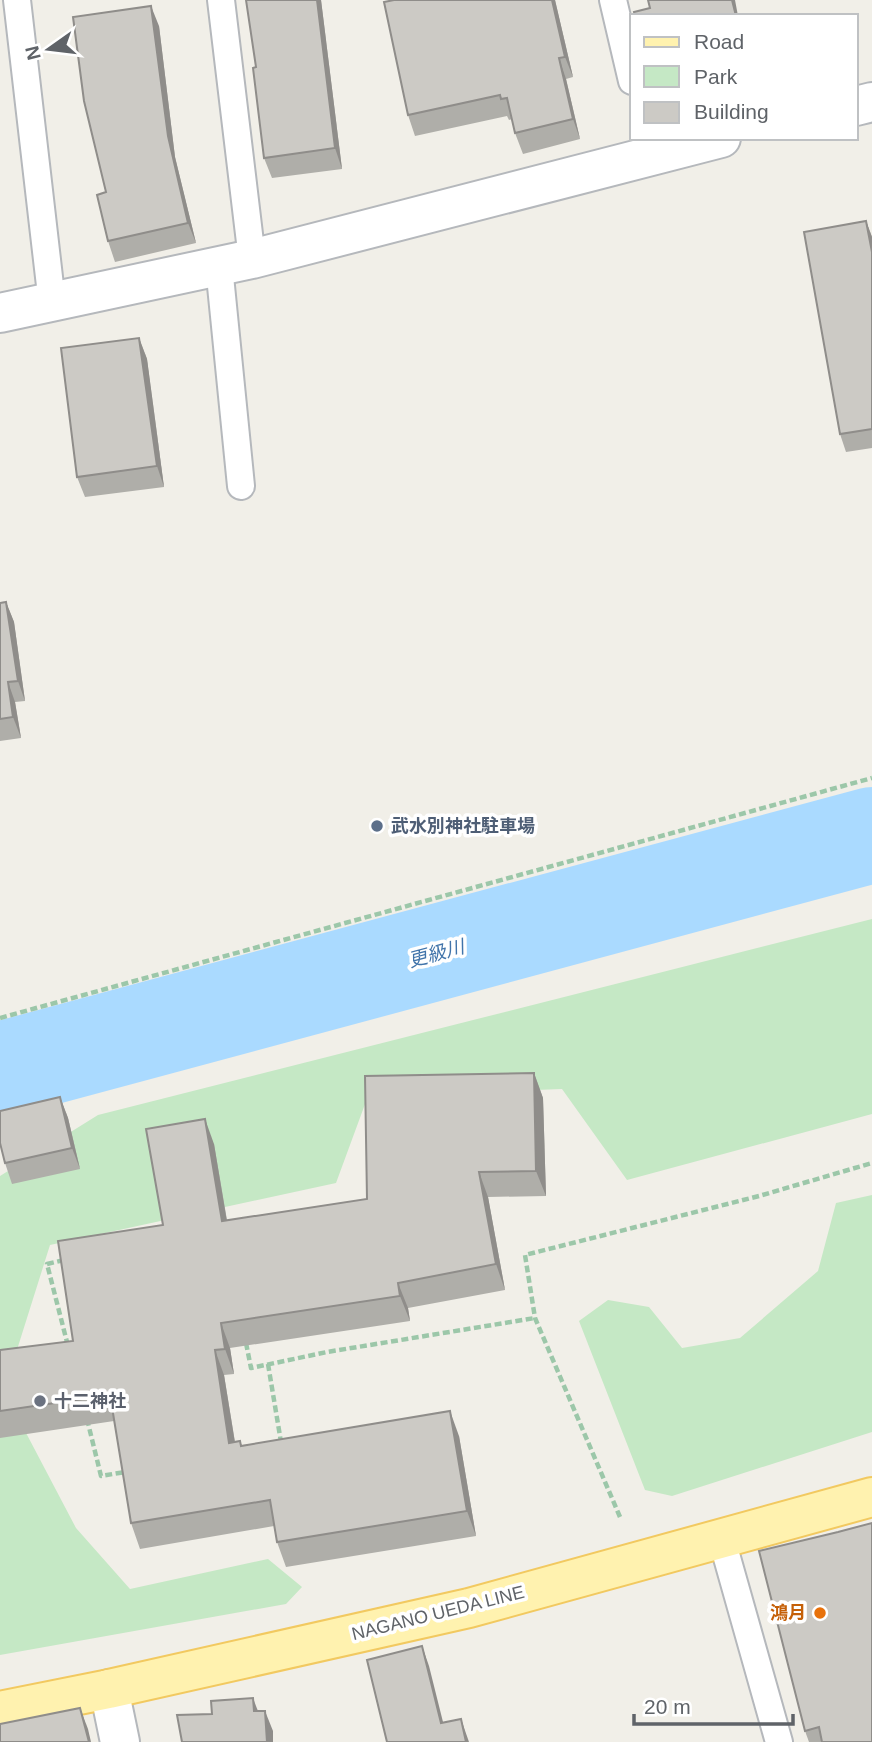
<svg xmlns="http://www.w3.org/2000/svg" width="872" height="1742" viewBox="0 0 872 1742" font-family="Arial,'Noto Sans JP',sans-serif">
  <rect width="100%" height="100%" fill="#f1efe8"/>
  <g fill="#c5e8c5">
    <path d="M872 919V1114L627 1180 562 1089 368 1096 336 1183 50 1245 4 1391 76 1528 130 1589 268 1559 302 1587 286 1604 0 1655V1176L98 1115Z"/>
    <path d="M872 1195V1432L672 1496 645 1490 579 1321 608 1300 649 1307 682 1348 740 1338 818 1271 836 1203Z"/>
  </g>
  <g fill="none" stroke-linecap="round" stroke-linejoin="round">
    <path stroke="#aadaff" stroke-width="96" d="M0 1070 872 835"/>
    <defs>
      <g id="lane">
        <path d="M17 0 52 303"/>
        <path d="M221 0 252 259"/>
        <path d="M613 0 632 81"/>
        <path d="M219 266 241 486"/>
        <path d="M722 1540 779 1742"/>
      </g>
      <g id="street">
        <path d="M856 106 872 102"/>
        <path d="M0 313 252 259 721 138"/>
        <path d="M109 1689 120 1742"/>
      </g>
      <path id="primary" d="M0 1711 109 1689 469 1608 872 1497"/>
    </defs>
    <use href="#lane" stroke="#b5b8bc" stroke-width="30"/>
    <use href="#street" stroke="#b5b8bc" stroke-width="42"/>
    <use href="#primary" stroke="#f2c960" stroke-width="42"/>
    <g stroke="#9cc7a9" stroke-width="4.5" stroke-dasharray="7 3.5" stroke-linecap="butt">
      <path d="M0 1018 872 778"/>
      <path d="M64 1260 47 1264 68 1346"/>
      <path d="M246 1343 251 1368 327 1352 535 1318"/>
      <path d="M268 1364 281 1442"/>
      <path d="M87 1419 101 1476 125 1472"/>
      <path d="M620 1517 535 1318 525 1255 759 1196 872 1163"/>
    </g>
    <use href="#lane" stroke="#fff" stroke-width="26"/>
    <use href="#street" stroke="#fff" stroke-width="38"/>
    <use href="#primary" stroke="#fff2af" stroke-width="38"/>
  </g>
  <g fill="#afaea9">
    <path d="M246 0H321L342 169 272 178 264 158 256 67Z"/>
    <path d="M555 0 573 77 566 79 580 139 523 154 515 133 512 119 509 120 507 116 415 136 408 115Z"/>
    <path d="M159 26 175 157 196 243 115 262 108 241 106 192Z"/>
    <path d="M866 221 872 237V448L846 452 840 434Z"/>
    <path d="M139 338 147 359 164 487 85 497 77 477Z"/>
    <path d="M6 602 14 622 25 701 15 702 21 738 0 741V603Z"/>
    <path d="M534 1073 543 1098 546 1196 488 1197 505 1290 408 1308 410 1321 230 1348 234 1374 224 1375 235 1442 242 1445 459 1436 476 1536 286 1567 277 1542 274 1526 140 1549 131 1523 114 1421 0 1438V1350L73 1341 163 1225 214 1144 227 1220 367 1199Z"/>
    <path d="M60 1097 68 1118 80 1169 12 1184 5 1163Z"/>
    <path d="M759 1551 872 1742H809L805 1731Z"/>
  </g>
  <g fill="#8f8d8a">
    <path d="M317 0H321L342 169 335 148Z"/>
    <path d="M552 0H555L573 77 565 57Z"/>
    <path d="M732 0H735L738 16H736Z"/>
    <path d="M151 6 159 26 175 157 196 243 188 223 168 136Z"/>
    <path d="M559 58 566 79 580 139 573 119Z"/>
    <path d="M866 221 872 237V252Z"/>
    <path d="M139 338 147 359 164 487 157 466Z"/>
    <path d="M6 602 14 622 25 701 18 681Z"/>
    <path d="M8 682 15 702 21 738 13 717Z"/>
    <path d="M534 1073 543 1098 546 1196 536 1171Z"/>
    <path d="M60 1097 68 1118 80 1169 72 1148Z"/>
    <path d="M205 1119 214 1144 231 1246 222 1221Z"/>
    <path d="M479 1172 488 1197 505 1290 496 1264Z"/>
    <path d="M398 1283 408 1308 410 1321 400 1296Z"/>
    <path d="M221 1323 230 1348 234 1374 225 1349Z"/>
    <path d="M215 1350 224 1375 239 1468 229 1443Z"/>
    <path d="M450 1411 459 1436 476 1536 467 1511Z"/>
    <path d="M422 1646 429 1666 448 1742 441 1723Z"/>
    <path d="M253 1698 261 1719 254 1711Z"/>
    <path d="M80 1708 88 1729 91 1742H89Z"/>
    <path d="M265 1711 273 1731V1742H267Z"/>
    <path d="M461 1719 469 1742H466Z"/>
  </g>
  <g fill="#cccac5" stroke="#8f8d8a" stroke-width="2">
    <path d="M246 0H317L335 148 264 158 253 68 256 67Z"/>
    <path d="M394 0H552L565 57 559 58 573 119 515 133 507 98 501 99 500 95 408 115 384 2Z"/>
    <path d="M648 0H732L736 16H635L634 12 650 8Z"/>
    <path d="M151 6 168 136 188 223 108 241 97 195 106 192 84 101 73 17Z"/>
    <path d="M866 221 872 252V429L840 434 804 232Z"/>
    <path d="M139 338 157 466 77 477 61 348Z"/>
    <path d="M6 602 18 681 8 682 13 717 0 719V603Z"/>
    <path d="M534 1073 536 1171 479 1172 496 1264 398 1283 400 1296 221 1323 225 1349 215 1350 229 1443 240 1441 241 1446 450 1411 467 1511 277 1542 270 1500 131 1523 110 1395 0 1411V1350L73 1341 58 1241 163 1225 146 1129 205 1119 222 1221 367 1199 365 1076Z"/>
    <path d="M60 1097 72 1148 5 1163 0 1143V1111Z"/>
    <path d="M872 1523V1742H822L819 1727 805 1731 759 1551 838 1532Z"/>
    <path d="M422 1646 441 1723 461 1719 466 1742H387L367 1660Z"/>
    <path d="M253 1698 254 1711H265L267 1742H182L177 1715 212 1714 211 1701Z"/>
    <path d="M80 1708 89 1742H0V1724Z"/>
  </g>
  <circle fill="#5c6f8a" stroke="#fff" stroke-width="2.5" cx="377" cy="826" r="7"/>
  <circle fill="#6b7280" stroke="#fff" stroke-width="2.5" cx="40" cy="1401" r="7"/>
  <circle fill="#e8710a" stroke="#fff" stroke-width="2.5" cx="820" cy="1613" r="7"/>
  <g text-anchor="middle" stroke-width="7" stroke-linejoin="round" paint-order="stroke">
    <g font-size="18" font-weight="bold" fill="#4e5e75" stroke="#fff" text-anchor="start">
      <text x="391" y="832">武水別神社駐車場</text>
    </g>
    <g font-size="18" font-weight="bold" fill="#5b616d" stroke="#fff" text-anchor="start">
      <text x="54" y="1407">十二神社</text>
    </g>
    <g font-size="18" fill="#5f6368" stroke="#fff">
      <text transform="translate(438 1613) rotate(-14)" y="6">NAGANO UEDA LINE</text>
    </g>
    <g font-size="18" font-weight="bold" fill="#c56008" stroke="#fff" text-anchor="end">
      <text x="806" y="1619">鴻月</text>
    </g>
    <g font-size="19" font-style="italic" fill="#4174aa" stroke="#fff">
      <text transform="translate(436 953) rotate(-15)" y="7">更級川</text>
    </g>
  </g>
  <rect x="630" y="14" width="228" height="126" fill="#ffffff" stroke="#bfc1c3" stroke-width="2"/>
  <rect x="644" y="37" width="35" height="10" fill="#fff2af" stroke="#bfc1c3" stroke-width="2"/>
  <text x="694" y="49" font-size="21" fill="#5f6368">Road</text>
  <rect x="644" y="66" width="35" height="21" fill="#c5e8c5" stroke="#bfc1c3" stroke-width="2"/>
  <text x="694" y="84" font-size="21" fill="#5f6368">Park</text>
  <rect x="644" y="102" width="35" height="21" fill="#cccac5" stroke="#bfc1c3" stroke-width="2"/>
  <text x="694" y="119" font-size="21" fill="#5f6368">Building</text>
  <g transform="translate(49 49) rotate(256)" stroke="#ffffff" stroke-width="5" paint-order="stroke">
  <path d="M0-5L12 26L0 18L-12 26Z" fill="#5f6368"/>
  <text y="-10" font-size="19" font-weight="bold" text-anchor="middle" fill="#5f6368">N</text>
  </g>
  <path d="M634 1714v10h159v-10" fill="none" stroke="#5f6368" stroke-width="3.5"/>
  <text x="644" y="1714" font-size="21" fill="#5f6368" stroke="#ffffff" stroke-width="5" paint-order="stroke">20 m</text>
</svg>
